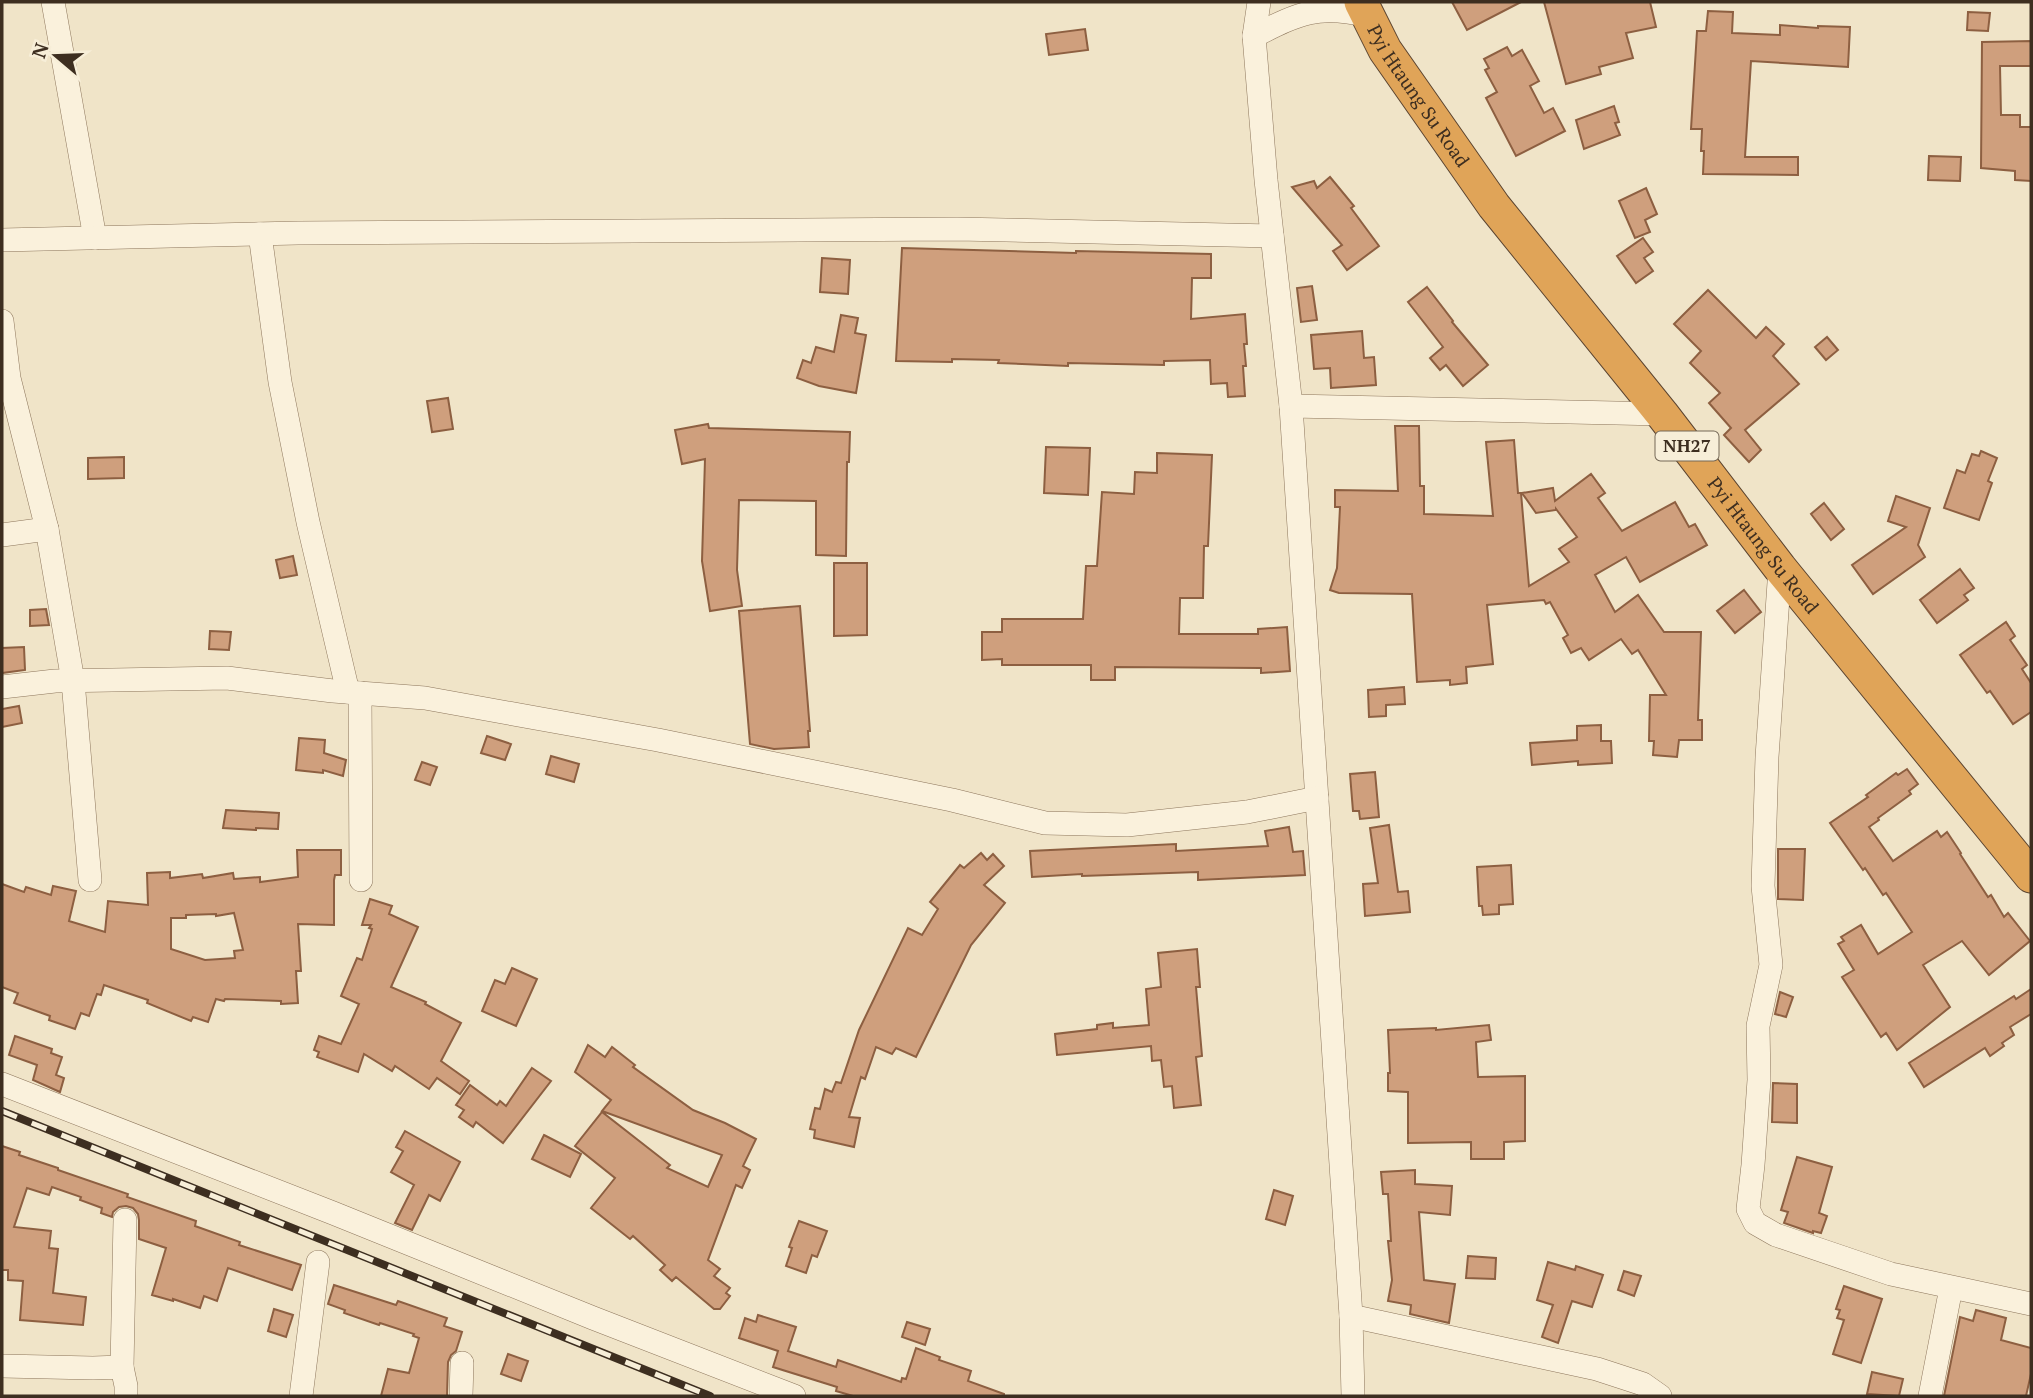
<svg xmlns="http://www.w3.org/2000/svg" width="2033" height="1398" viewBox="0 0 2033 1398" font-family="'PT Serif',serif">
  <rect width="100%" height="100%" fill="#f0e4c8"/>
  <g fill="#cf9f7d" stroke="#8d5f41" stroke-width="2" fill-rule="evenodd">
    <path d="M1452 2H1521L1467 30Z"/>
    <path d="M1544 2H1650L1656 27 1626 33 1633 58 1599 67 1601 74 1566 84Z"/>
    <path d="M1708 11 1733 12 1732 33 1780 35V25L1818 28V26L1850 27 1848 67 1751 61 1745 157H1798V175L1703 174 1704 151H1701L1702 129H1691L1697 31H1706Z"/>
    <path d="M1968 12 1990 13 1988 31 1967 30Z"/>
    <path d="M1085 29 1088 50 1049 55 1046 34Z"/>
    <path d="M2031 41V66H2000L2001 115H2020V127H2031V181L2015 180V171L1981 168 1982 42Z"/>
    <path d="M1507 47 1512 56 1522 50 1539 81 1530 86 1544 113 1553 108 1565 131 1516 156 1486 98 1497 92 1485 70 1489 68 1484 59Z"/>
    <path d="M1614 106 1619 122 1615 123 1620 135 1584 149 1576 120Z"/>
    <path d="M1929 156 1961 157 1960 181 1928 180Z"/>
    <path d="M1330 177 1354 206 1351 208 1379 246 1347 270 1333 251 1342 245 1292 187 1314 181 1317 188Z"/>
    <path d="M1646 188 1657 214 1645 220 1650 232 1635 238 1619 201Z"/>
    <path d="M1643 238 1653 252 1644 258 1653 271 1636 283 1617 256Z"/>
    <path d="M902 248 1076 253V251L1211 254V278H1192L1191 319 1245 314 1247 344H1244L1246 366H1243L1245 396 1228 397 1227 383 1211 384 1210 360 1164 361V365L1068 363V366L998 363 999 360 952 359V362L896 361Z"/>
    <path d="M822 258 850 260 848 294 820 292Z"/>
    <path d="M1312 286 1317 320 1301 322 1297 288Z"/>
    <path d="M1427 287 1453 321 1452 322 1488 365 1463 386 1446 365 1440 370 1430 358 1443 347 1408 302Z"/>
    <path d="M1708 290 1756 338 1766 327 1784 344 1773 356 1799 384 1745 430 1761 450 1749 462 1724 435 1731 428 1709 403 1720 393 1690 363 1701 351 1674 324Z"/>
    <path d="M841 315 858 318 855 333 866 335 856 393 819 386 797 378 803 360 811 363 816 347 834 352Z"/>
    <path d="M1362 331 1364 358 1374 357 1376 385 1331 388 1330 368 1314 369 1311 335Z"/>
    <path d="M1827 337 1838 350 1826 360 1815 347Z"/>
    <path d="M448 398 453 429 432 432 427 401Z"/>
    <path d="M708 424 709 428 850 432 849 462H847L846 556 816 555V501L739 500 737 570 742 606 710 611 702 561 705 459 682 464 675 430Z"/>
    <path d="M1395 426H1419L1420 486H1424V514L1493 516 1486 442 1514 440 1518 493H1521L1529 586 1569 562 1559 549 1577 537 1556 509V510L1536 513 1522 493 1553 488 1555 501 1591 474 1605 493 1598 498 1622 531 1675 502 1689 527 1695 524 1707 545 1640 582 1626 557 1595 575 1615 612 1638 595 1664 632H1701L1698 720H1702V740H1679L1677 757 1653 755 1654 741H1649L1650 695H1666L1638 650 1632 654 1621 639 1589 660 1581 648 1571 653 1563 638 1568 635 1550 602 1546 604 1544 600 1487 605 1493 664 1466 667 1467 683 1450 685V680L1417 682 1412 594 1339 593 1330 590 1337 568 1340 507H1335V490L1398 491Z"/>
    <path d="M1046 447 1090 448 1088 495 1044 493Z"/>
    <path d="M1981 451 1997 458 1988 481 1992 483 1979 520 1944 508 1957 470 1965 473 1972 454 1979 456Z"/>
    <path d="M1157 453 1212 455 1208 546H1204L1203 598H1180L1179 634H1258V629L1287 627 1290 671 1261 673V668L1115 667V680H1091V665H1002V659L982 660V632H1002V619H1083L1086 566H1097L1102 492 1134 494 1135 472 1157 473Z"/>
    <path d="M124 457V478L88 479V458Z"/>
    <path d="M1896 496 1930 508 1918 545 1925 557 1873 594 1852 565 1906 527 1888 521Z"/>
    <path d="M1824 503 1844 529 1831 540 1811 514Z"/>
    <path d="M293 556 297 575 280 578 276 560Z"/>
    <path d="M834 563H867V635L834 636Z"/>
    <path d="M1960 569 1974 588 1964 595 1968 600 1937 623 1920 600Z"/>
    <path d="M1744 590 1761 612 1735 633 1717 611Z"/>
    <path d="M800 606 810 731H808L809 747 774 749 750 744 739 611Z"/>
    <path d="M46 609 49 625 30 626V610Z"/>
    <path d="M2006 622 2015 636 2010 640 2027 665 2022 669 2031 683V712L2013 724 1990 691 1987 693 1960 655Z"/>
    <path d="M210 631 231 632 229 650 209 649Z"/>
    <path d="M24 647 25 670 2 673V648Z"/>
    <path d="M1404 687 1405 704 1386 705V716L1369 717 1368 690Z"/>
    <path d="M19 706 22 723 2 727V709Z"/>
    <path d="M1601 725V741H1611L1612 763 1578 765V761L1532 765 1530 743 1577 740V726Z"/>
    <path d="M487 736 511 744 505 760 481 753Z"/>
    <path d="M299 738 325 740 324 753 346 760 343 776 323 770V773L296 770Z"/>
    <path d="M551 756 579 764 574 782 546 774Z"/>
    <path d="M422 762 437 767 430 785 415 780Z"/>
    <path d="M1907 769 1918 784 1909 791 1911 794 1878 818 1879 820 1869 827 1893 861 1937 831 1941 837 1947 832 1961 853 1960 854 1988 897 1991 895 2004 917 2008 913 2030 941 1989 975 1962 941 1923 965 1950 1007 1897 1050 1886 1033 1881 1037 1842 977 1854 970 1838 944 1844 941 1841 937 1861 925 1878 954 1912 932 1886 893 1883 895 1865 868 1863 870 1830 823 1868 797 1866 795 1896 773 1898 775Z"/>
    <path d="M1375 772 1379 817 1360 819 1359 811H1353L1350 774Z"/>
    <path d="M226 810 279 813 278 829 256 828V830L223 828Z"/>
    <path d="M1389 825 1398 892 1408 891 1410 912 1365 916 1363 884 1378 883 1370 828Z"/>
    <path d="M1289 827 1293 852 1303 851 1305 875 1198 880V872L1082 876V874L1032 877 1030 851 1176 844V851L1268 846 1265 831Z"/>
    <path d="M1778 849H1805L1803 900 1778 899Z"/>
    <path d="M297 850H341V875H335L334 880V925L298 924 301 971H296L298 1003 281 1004V1001L225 999 224 1001 216 999 208 1022 193 1017 191 1021 147 1003 148 1000 104 985 101 995 97 994 89 1016 81 1013 75 1029 49 1020 50 1016 14 1003 18 993 2 987V884L24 892 26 887 51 895 53 886 76 891 69 921 105 932 108 901 148 905 147 873 170 872V878L202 874 203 878 233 873 234 879 260 877V882L298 877ZM234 913 243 950 234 951 235 958 205 960 171 949V918H186V915L216 914V916Z"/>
    <path d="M981 853 987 860 993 854 1004 866 984 885 1005 903 971 945 916 1057 896 1048 892 1054 876 1047 865 1079 861 1077 849 1117 860 1118 854 1147 814 1138 815 1130 810 1129 815 1108 820 1109 825 1089 832 1092 836 1082 841 1083 859 1030 908 928 922 935 938 909 930 902 960 865 964 868Z"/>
    <path d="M1511 865 1513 904 1499 905V914L1483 915 1482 906H1479L1477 867Z"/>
    <path d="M370 899 392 906 389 914 418 927 391 987 426 1002 425 1004 461 1023 441 1061 469 1081 460 1094 437 1078 429 1089 395 1066 392 1071 364 1054 358 1072 317 1057 319 1052 314 1050 319 1036 341 1044 359 1004 341 996 357 958 362 960 372 929 369 928 371 925H362Z"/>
    <path d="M1197 949 1200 987H1196L1202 1056 1196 1057 1201 1105 1174 1108 1172 1086 1164 1087 1161 1060 1152 1061 1151 1046 1057 1055 1055 1034 1097 1029V1025L1113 1023V1028L1149 1025 1146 989 1161 987 1158 953Z"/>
    <path d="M512 968 537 979 516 1026 482 1011 495 980 505 984Z"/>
    <path d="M2031 989V1014L2010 1027 2014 1035 2002 1043 2004 1046 1990 1056 1985 1048 1924 1087 1909 1063 2014 996 2016 999Z"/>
    <path d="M1780 992 1793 997 1786 1017 1775 1014Z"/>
    <path d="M1489 1025 1491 1040 1476 1042 1478 1077 1525 1076V1141L1504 1142V1159H1471V1142L1408 1143V1092L1388 1091V1073H1390L1388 1030 1436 1028V1030Z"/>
    <path d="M15 1036 52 1049 51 1053 62 1057 56 1075 64 1078 60 1092 33 1080 37 1065 9 1055Z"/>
    <path d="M588 1045 605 1057 612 1047 635 1065 633 1067 693 1110 725 1123 756 1139 743 1166 750 1170 742 1188 736 1185 708 1260 720 1269 714 1276 730 1288 726 1293 730 1296 720 1309H714L676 1277 672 1281 660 1270 665 1265 633 1236 630 1239 591 1208 615 1178 575 1146 602 1112 670 1165 667 1168 708 1187 722 1155 602 1111 611 1100 575 1072Z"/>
    <path d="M532 1068 551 1081 503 1143 476 1122 473 1127 459 1117 464 1110 456 1105 470 1085 497 1105 500 1101 506 1106Z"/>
    <path d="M1773 1083 1797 1084V1123L1772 1122Z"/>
    <path d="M405 1131 460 1162 440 1201 429 1195 412 1230 395 1223 414 1185 391 1172 403 1151 396 1147Z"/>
    <path d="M544 1135 581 1154 570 1177 532 1159Z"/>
    <path d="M2 1146 20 1152 19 1155 58 1168V1170L128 1194 127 1197 196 1221 195 1226 240 1242 239 1245 301 1265 292 1290 228 1268 217 1301 204 1296 200 1308 173 1299V1301L152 1295 166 1248 139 1239V1220L138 1214 133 1208 126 1206 119 1207 113 1212 112 1217 101 1213 102 1208 80 1200 81 1197 52 1187 49 1195 27 1188 14 1227 51 1231 49 1248 58 1249 53 1293 86 1297 83 1325 20 1320 23 1281 8 1280V1270H2Z"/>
    <path d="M1797 1157 1832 1167 1819 1213 1827 1216 1821 1233 1813 1231V1233L1784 1223 1788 1212 1781 1210Z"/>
    <path d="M1415 1170V1184L1452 1186 1450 1215 1419 1212 1424 1280 1455 1284 1449 1323 1410 1314 1411 1305 1388 1301 1392 1280 1388 1241H1391L1388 1194H1383L1381 1172Z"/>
    <path d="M1274 1190 1293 1196 1285 1225 1266 1219Z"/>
    <path d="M799 1221 827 1231 817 1257 812 1255 806 1273 786 1266 792 1248 789 1247Z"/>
    <path d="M1468 1256 1496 1258 1495 1279 1466 1278Z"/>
    <path d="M1548 1262 1575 1270 1576 1266 1603 1275 1592 1307 1572 1301 1558 1343 1542 1337 1553 1305 1537 1300Z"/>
    <path d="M1624 1271 1641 1276 1634 1296 1618 1290Z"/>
    <path d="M334 1285 396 1305 398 1301 447 1318 444 1326 462 1332 456 1351 451 1355 448 1362 447 1396H381L388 1369 409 1373 419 1338 413 1336 414 1334 380 1323 379 1325 344 1313 345 1310 328 1304Z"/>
    <path d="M1844 1286 1882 1299 1861 1363 1833 1354 1844 1320 1837 1318 1840 1310 1836 1309Z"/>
    <path d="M274 1309 293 1315 286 1337 268 1331Z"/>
    <path d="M1976 1310 2006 1318 2001 1340 2031 1348V1374L2026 1396H1944L1960 1317 1973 1321Z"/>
    <path d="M758 1315 796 1327 788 1351 836 1367 838 1360 901 1382 902 1378 906 1379 916 1348 940 1357 939 1360 971 1371 968 1381 1004 1394V1396H853L836 1391 837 1387 773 1367 778 1351 739 1338 745 1318 756 1322Z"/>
    <path d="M907 1322 930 1329 925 1345 902 1337Z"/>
    <path d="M508 1354 528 1361 521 1381 501 1374Z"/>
    <path d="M1872 1372 1903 1379 1899 1396 1867 1394Z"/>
  </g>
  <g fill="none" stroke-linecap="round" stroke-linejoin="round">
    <defs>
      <g id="minor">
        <path d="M53 2 95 238"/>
        <path d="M1259 2 1254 36 1266 180 1291 406 1351 1316 1353 1396"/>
        <path d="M1254 36C1300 13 1317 4 1369 16"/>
        <path d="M260 234 280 382 308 522 348 692"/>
        <path d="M2 240 298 233 957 229 1272 236"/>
        <path d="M2 321 9 378 47 529 73 681 90 880"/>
        <path d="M1291 406 1662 414"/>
        <path d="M2 535 47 529"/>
        <path d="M1780 568 1767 757 1763 886 1771 965 1758 1026 1759 1080 1753 1165 1748 1209 1755 1223 1776 1235 1891 1274 2031 1304"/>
        <path d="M2 687 55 681 227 678 333 691 425 698 658 740 952 800 1045 823 1127 825 1247 812 1317 798"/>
        <path d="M360 693 361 880"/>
        <path d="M2 1084 333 1213 593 1318 794 1396"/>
        <path d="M1351 1316 1597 1369 1643 1384 1660 1396"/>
        <path d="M2 1366 93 1368 122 1367 126 1386V1396"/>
        <path d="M122 1367 125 1220"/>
        <path d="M301 1396 318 1262"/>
        <path d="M461 1396 462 1363"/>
        <path d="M1930 1396 1951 1288"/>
      </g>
      <g id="highway">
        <path id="s1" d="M1361 2 1385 50 1494 206 1662 414 1780 568 2031 876"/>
      </g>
    </defs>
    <use href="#minor" stroke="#8d765c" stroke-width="24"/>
    <use href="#highway" stroke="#5b4430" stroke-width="35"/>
    <use href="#minor" stroke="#faf1dc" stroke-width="23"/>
    <use href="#highway" stroke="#e0a458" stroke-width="33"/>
    <defs>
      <path id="rail" d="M2 1111 710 1396"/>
    </defs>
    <use href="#rail" stroke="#3d2e20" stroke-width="8"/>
    <use href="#rail" stroke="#f7eed8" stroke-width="5" stroke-dasharray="16" stroke-linecap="butt"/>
  </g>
  <g text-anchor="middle" stroke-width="5" stroke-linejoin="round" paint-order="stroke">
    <rect fill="#f7eed8" stroke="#756857" stroke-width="2" x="1655.5" y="431.5" width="63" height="29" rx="5"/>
    <g font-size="18" font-weight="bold" fill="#3d2e20">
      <text x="1687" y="452">NH27</text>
    </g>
    <g font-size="19" fill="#3d2e20" stroke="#f7eed8">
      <text dy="7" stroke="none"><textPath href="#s1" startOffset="110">Pyi Htaung Su Road</textPath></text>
      <text dy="7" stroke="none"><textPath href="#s1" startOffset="677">Pyi Htaung Su Road</textPath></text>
    </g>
  </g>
  <rect width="2033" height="1398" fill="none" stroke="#3d2e20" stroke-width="7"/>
  <g transform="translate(56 56) rotate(289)" stroke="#f7eed8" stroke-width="5" paint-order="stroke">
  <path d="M0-5L12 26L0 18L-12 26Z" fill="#3d2e20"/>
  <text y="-10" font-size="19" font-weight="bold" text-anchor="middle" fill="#3d2e20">N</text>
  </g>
</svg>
